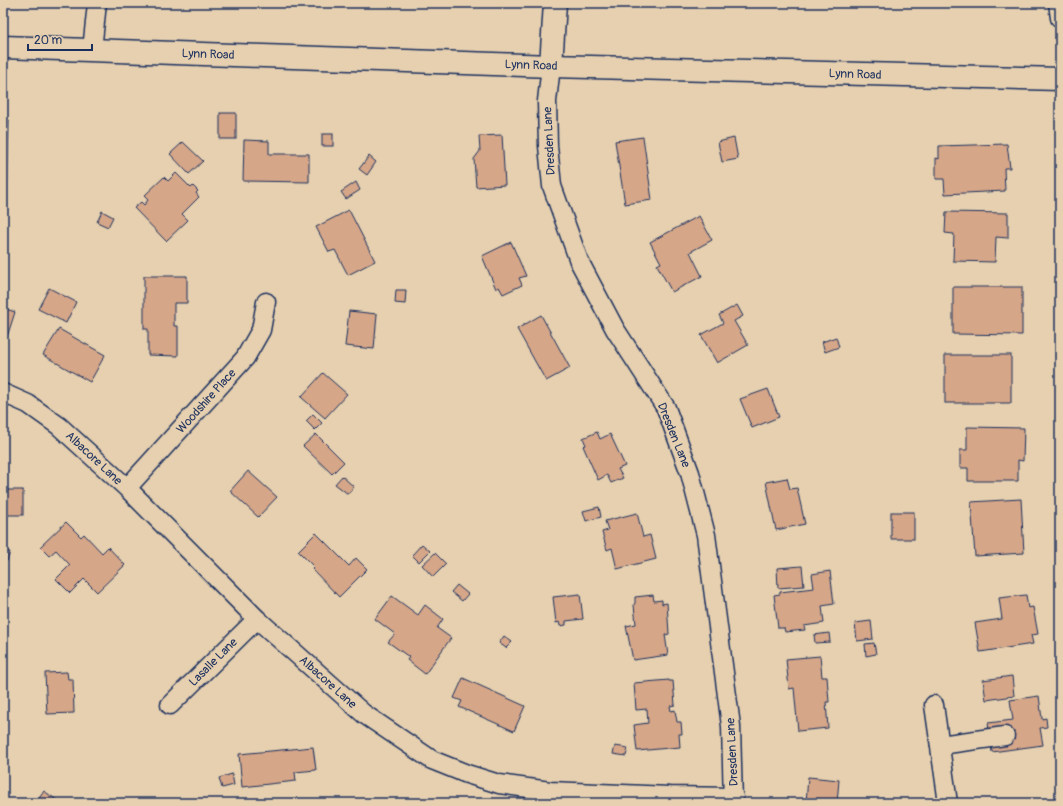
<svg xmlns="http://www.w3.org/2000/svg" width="1063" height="806" viewBox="0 0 1063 806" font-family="Pangolin,sans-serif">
  <rect width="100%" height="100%" fill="#e6d0af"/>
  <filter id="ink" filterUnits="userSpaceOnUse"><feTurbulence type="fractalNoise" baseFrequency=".025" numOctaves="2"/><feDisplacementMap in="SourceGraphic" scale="8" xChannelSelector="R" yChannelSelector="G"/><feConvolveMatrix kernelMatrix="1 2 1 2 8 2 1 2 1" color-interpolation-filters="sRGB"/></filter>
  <g filter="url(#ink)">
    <g fill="#d6a688" stroke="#1b2f5e">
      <path d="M638 3H669V8L638 5Z"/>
      <path d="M922 3H980V4Z"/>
      <rect x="220" y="113" width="16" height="26"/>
      <path d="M3 120H9L7 204H3Z"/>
      <rect x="322" y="134" width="11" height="12"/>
      <path d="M502 135 505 185 476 187 474 159 480 151 479 136Z"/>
      <path d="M643 137 652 200 625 204 615 141Z"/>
      <path d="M734 138 738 159 722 162 718 142Z"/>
      <path d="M244 140 269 141V154H309V182L243 181Z"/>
      <path d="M183 142 203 161 189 174 170 154Z"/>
      <path d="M1007 144 1010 168H1004L1005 191 945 194 944 179H936V158L939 159V146Z"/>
      <path d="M369 156 376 162 367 175 359 169Z"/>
      <path d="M176 173 191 188 193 186 198 191 196 193 199 197 182 214 188 220 166 241 134 208 141 202 144 205 148 200 144 196 164 177 168 181Z"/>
      <path d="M356 182 360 190 346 199 341 192Z"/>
      <path d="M349 210 375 261 348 275 335 250 329 252 316 227Z"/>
      <path d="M102 211 113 217 108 227 97 222Z"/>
      <path d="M946 212 1008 213V238L996 237 995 262 953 261 954 234 945 233Z"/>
      <path d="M699 216 712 240 690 252 702 276 672 292 657 265 661 263 650 242Z"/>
      <path d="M511 242 526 276 519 278 522 285 503 294 499 287 496 289 482 256Z"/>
      <path d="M144 276H187V303H174V326H178V356L148 355V329H144Z"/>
      <path d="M953 287H1022V335L953 334Z"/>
      <path d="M49 288 76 302 66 323 38 309Z"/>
      <path d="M396 290H406L405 304 395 303Z"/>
      <path d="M737 305 743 316 734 321 748 345 717 363 701 335 723 323 719 315Z"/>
      <path d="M3 308 15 312 7 337 3 336Z"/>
      <path d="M349 311 377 314 374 349 345 346Z"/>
      <path d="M541 315 570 368 546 381 517 329Z"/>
      <path d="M59 329 105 355 90 382 43 355Z"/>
      <path d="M836 337 839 347 825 352 822 342Z"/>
      <rect x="945" y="355" width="66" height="48"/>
      <path d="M323 373 347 394 325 418 301 397Z"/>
      <path d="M768 389 779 417 752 428 740 399Z"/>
      <path d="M313 414 322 423 315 430 306 421Z"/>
      <path d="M967 427 1024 428 1023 461 1018 460V481H968V468H960V450H967Z"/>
      <path d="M597 432 600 439 610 434 625 466 618 469 623 478 611 483 607 475 598 480 583 446 586 445 583 438Z"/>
      <path d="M316 434 344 462 332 474 303 446Z"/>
      <path d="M248 471 277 497 258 517 230 491Z"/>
      <path d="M342 476 354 487 348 494 335 484Z"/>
      <path d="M787 478 790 489 797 488 805 524 776 530 766 482Z"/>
      <rect x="3" y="490" width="20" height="25"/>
      <path d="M1021 499 1024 553 975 556 971 502Z"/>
      <path d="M599 507 601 517 586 521 583 511Z"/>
      <rect x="891" y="512" width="23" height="27"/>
      <path d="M637 513 643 537 650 535 656 559 617 569 612 548 607 550 602 532 608 530 605 521Z"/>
      <path d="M66 522 81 537 84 534 102 553 108 547 125 565 97 592 84 579 70 593 56 579 70 565 56 550 49 556 40 547Z"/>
      <path d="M316 533 349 566 356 558 367 569 339 597 312 569 314 567 298 551Z"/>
      <path d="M422 544 430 551 419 562 412 555Z"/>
      <path d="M3 550 10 552 7 561 3 560Z"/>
      <path d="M435 553 446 564 433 577 422 565Z"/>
      <path d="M802 566 804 586 778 588 777 568Z"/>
      <path d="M830 571 834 604 822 606 824 623 804 626 805 630 785 632 784 628H778L774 595 780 594V592L814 588 812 574Z"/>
      <path d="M457 585 468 594 462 601 451 592Z"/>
      <path d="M580 594 583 619 566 621V625L560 626 559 622 556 623 553 597Z"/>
      <path d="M653 595 654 601 662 600V604L667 603 669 634 665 635 668 655 633 660 626 626 636 624 634 605 635 603V597Z"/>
      <path d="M1026 595 1028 608 1033 607 1038 634 1031 635 1033 644 980 652 975 623 1002 619 999 598Z"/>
      <path d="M392 596 418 615 425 605 443 619 437 628 451 638 425 674 407 660 409 657 388 642 395 634 375 619Z"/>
      <path d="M871 621 873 639 857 641 855 623Z"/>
      <path d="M829 633 830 642 815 643 814 635Z"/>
      <path d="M504 636 512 642 506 648 499 643Z"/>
      <path d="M874 643 876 654 866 656 865 644Z"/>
      <path d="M820 656 822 677H827L829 702H826L828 728 798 731 794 688 789 689 786 659Z"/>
      <path d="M67 672 68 679H73L74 713 47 714 45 673Z"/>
      <path d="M1012 676 1014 696 986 700 983 680Z"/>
      <path d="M463 678 525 706 514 731 459 707 462 701 454 698Z"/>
      <path d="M669 680V681H673L675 705 670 706 671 711 675 710 677 722H681L682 734H679L680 747 637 751 634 725 648 723 647 709 636 710 634 683Z"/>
      <path d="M1039 696 1042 719 1046 718 1047 727 1040 728 1043 745 992 752 988 723 1013 720 1010 700Z"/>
      <path d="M615 746 628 748 626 756 613 754Z"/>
      <path d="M313 747 316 770 295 772 296 781 242 787 239 754Z"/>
      <path d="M232 774 234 785 222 788 219 778Z"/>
      <path d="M808 777 839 780 837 803H806Z"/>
      <path d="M44 791 61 803H36Z"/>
    </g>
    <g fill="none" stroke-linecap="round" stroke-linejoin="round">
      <defs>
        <g id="minor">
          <path d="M1058 3 1060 18"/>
          <path d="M92 50 97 3"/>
          <path d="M551 66 547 101 548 146 552 186 579 261 615 329 666 408 690 473 706 535 731 726 733 803"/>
          <path d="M3 393 28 404 59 426 127 488 257 619 364 714 432 760 467 774 499 784 550 791 670 796 734 797"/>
          <path d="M127 488 245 358 261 330 266 302"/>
          <path d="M170 705 257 619"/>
          <path d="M934 705 948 803"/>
          <path d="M940 745 1005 736"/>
        </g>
        <path id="tertiary" d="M551 66 555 3"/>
        <path id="secondary" d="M3 47 551 66 1060 79"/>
      </defs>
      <use href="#minor" stroke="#1b2f5e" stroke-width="21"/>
      <use href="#tertiary" stroke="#1b2f5e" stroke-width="25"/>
      <use href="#secondary" stroke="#1b2f5e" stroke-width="25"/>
      <use href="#minor" stroke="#e6d0af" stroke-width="18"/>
      <use href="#tertiary" stroke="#e6d0af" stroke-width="22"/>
      <use href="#secondary" stroke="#e6d0af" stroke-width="22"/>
    </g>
  </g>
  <g text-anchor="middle" stroke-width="4" stroke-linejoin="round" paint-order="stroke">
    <g font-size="12" fill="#1b2f5e" stroke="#e6d0af">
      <text transform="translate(208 54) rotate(2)" y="4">Lynn Road</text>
      <text transform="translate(531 65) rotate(2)" y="4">Lynn Road</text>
      <text transform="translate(855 74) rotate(2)" y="4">Lynn Road</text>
      <text transform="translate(549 141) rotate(-93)" y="4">Dresden Lane</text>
      <text transform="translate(206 401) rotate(-48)" y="4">Woodshire Place</text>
      <text transform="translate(674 435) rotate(68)" y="4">Dresden Lane</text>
      <text transform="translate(94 458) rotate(43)" y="4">Albacore Lane</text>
      <text transform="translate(213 662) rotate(-45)" y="4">Lasalle Lane</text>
      <text transform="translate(328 682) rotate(42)" y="4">Albacore Lane</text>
      <text transform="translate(732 752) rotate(-93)" y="4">Dresden Lane</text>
    </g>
  </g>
  <rect width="1063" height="806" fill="none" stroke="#e6d0af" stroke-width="16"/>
  <rect x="8" y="8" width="1047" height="790" fill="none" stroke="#1b2f5e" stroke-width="1.5" filter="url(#ink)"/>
  <path d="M28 44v6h64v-6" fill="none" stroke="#1b2f5e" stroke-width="2"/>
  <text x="34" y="44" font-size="12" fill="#1b2f5e" stroke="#e6d0af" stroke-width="3" paint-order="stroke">20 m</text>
</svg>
